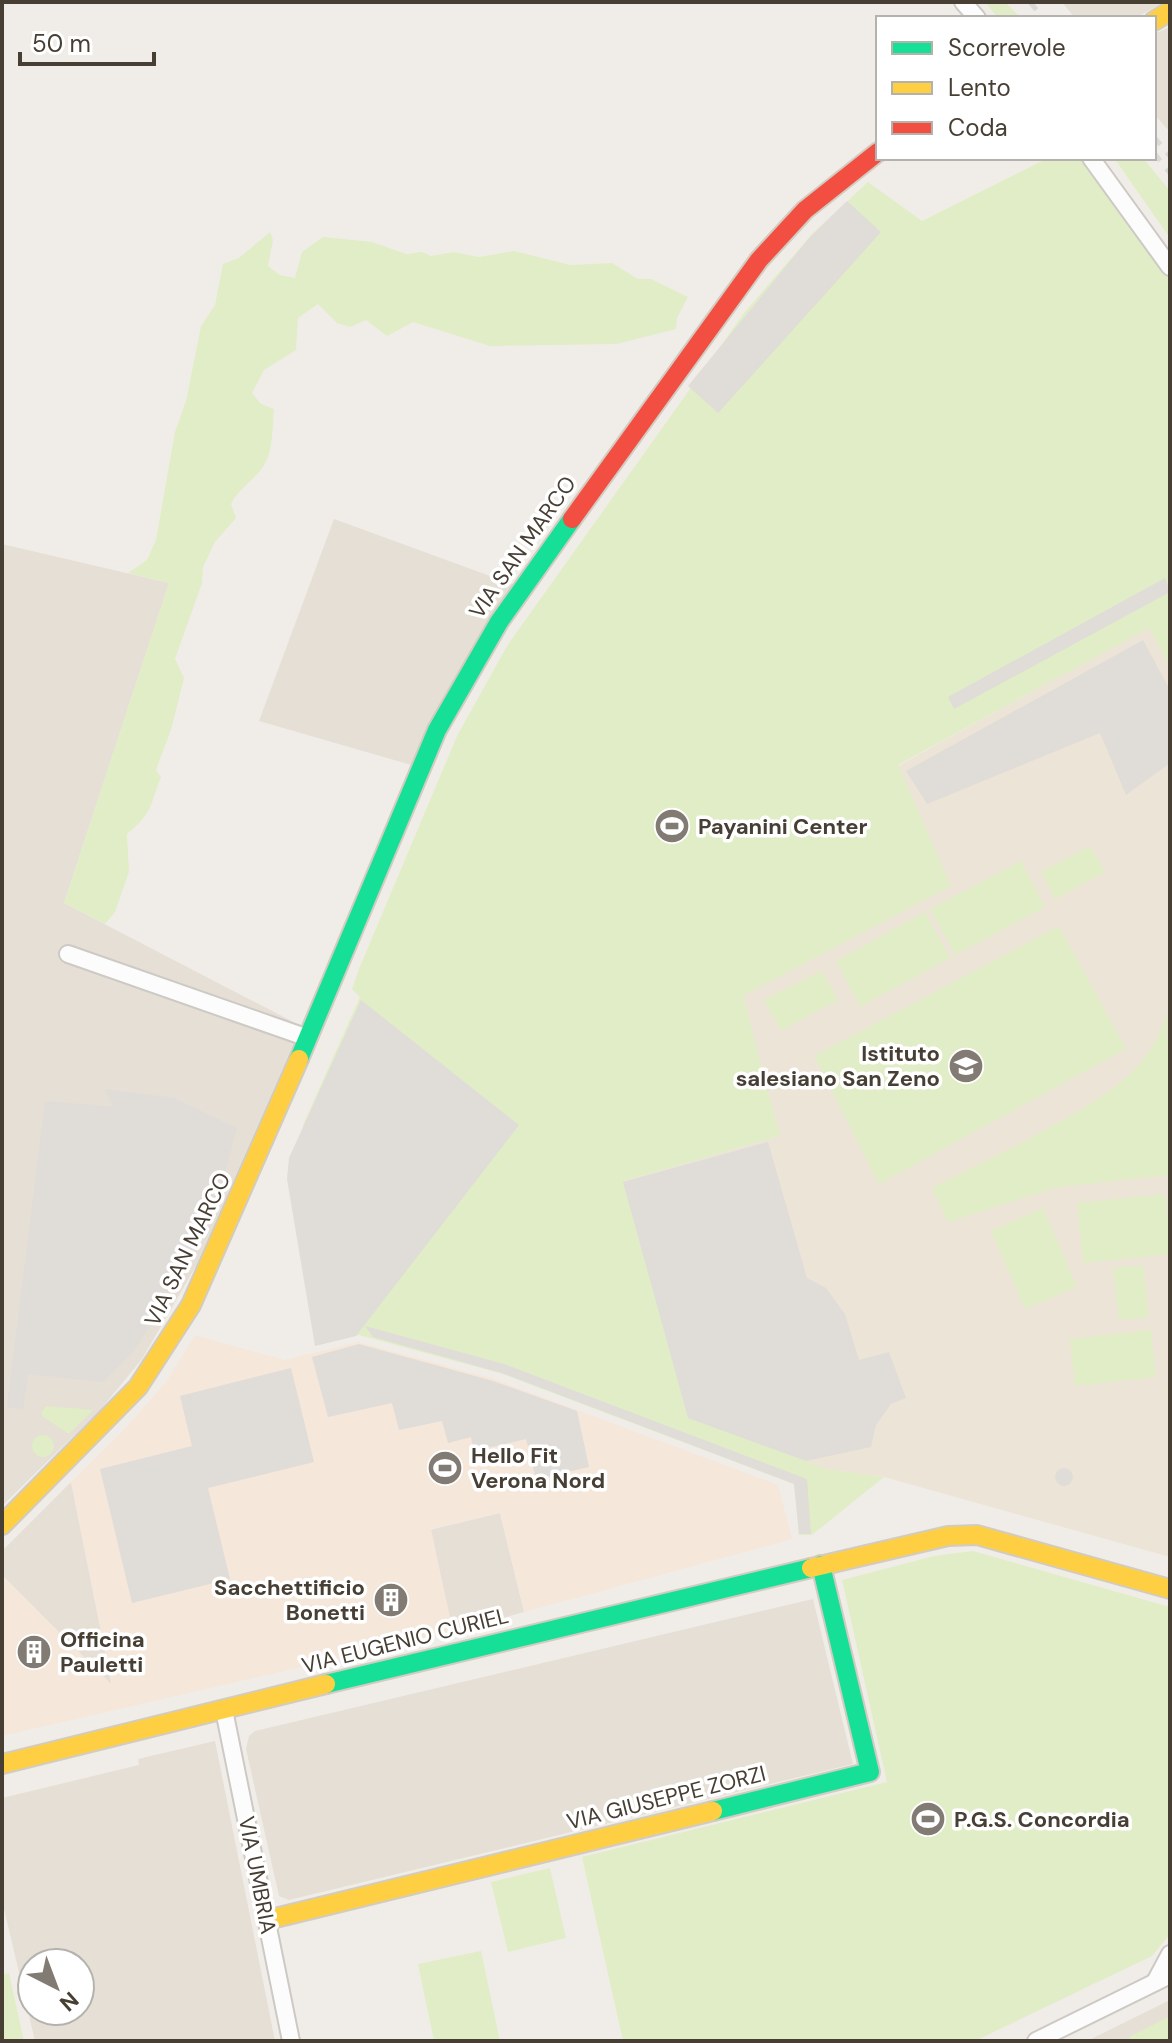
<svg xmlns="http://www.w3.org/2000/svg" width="1172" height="2043" viewBox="0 0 1172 2043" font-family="'DM Sans',sans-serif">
  <rect width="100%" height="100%" fill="#f0ede8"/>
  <g fill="#e5dfd5" fill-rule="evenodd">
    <path d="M1062 2H1164L1135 18H1075Z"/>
    <path d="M1170 27V132L1154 114V34Z"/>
    <path d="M334 519 515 585 415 766 259 721Z"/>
    <path d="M2 544 169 583 64 903 301 1026 196 1266 142 1359 101 1409 2 1506Z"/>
    <path d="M71 1482 112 1687 2 1575V1551Z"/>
    <path d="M500 1513 524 1612 453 1632 430 1530Z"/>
    <path d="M813 1599 853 1764 289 1900 279 1896 246 1749 249 1736 255 1731Z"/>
    <path d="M215 1741 275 2041H35L2 1900V1798L139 1765 138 1759ZM32 1963H80V2011H32Z"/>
    <path d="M1170 2000V2041H1087Z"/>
  </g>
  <path fill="#f5e7da" d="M195 1335 284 1360 359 1342 494 1379 778 1485 792 1539 524 1612 500 1513 431 1529 453 1632 2 1736V1575L112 1685 71 1482 122 1432 167 1381Z"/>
  <path fill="#ece4d7" d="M1149 627 1170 667V1557L884 1477 826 1469 693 1418 624 1181 780 1136 743 996 950 886 898 766Z"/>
  <g fill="#e1edc6">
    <path d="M985 2H1005L1021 18H998Z"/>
    <path d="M1048 158H1081L1170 277V667L1149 628 898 765 951 886 743 996 780 1136 624 1181 693 1418 826 1469 884 1477 812 1535H799L794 1484 503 1374 359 1335 318 1345 303 1125 360 997 352 989 359 969 457 736 507 646 744 313 812 234 868 182 922 221Z"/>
    <path d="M1114 158H1143L1170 191V238Z"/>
    <path d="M270 232 273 240 268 266 280 275 295 278 302 252 323 237 372 242 406 254 422 252 431 256 454 252 479 257 514 251 570 265 612 263 638 279H651L688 297 677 318 676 329 617 344 490 346 413 322 387 336 366 320 350 327 337 323 318 304 298 318 296 350 264 370 252 393 261 404 274 409C272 429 274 455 260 471 250 483 238 490 231 504L236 518 215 542 203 567 202 583 175 659 184 678 171 730 156 770 161 777C150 805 153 813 127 834L129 872 115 912 105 924 64 903 169 583 128 573 147 560 156 540 175 432 186 401 201 326 215 305 223 264 239 258Z"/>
    <path d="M1090 846 1105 872 1055 899 1041 872Z"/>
    <path d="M1021 861 1045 907 955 955 930 909Z"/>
    <path d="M925 912 950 958 860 1007 836 961Z"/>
    <path d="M1059 926 1126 1049 879 1184 814 1056Z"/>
    <path d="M822 971 838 1000 781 1031 764 1000Z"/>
    <path d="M1167 1011 1170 1175 1058 1187 948 1222 932 1188C986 1159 1101 1109 1139 1065 1153 1048 1161 1032 1167 1011Z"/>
    <path d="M1166 1194 1170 1254 1083 1263 1077 1203Z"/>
    <path d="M1043 1208 1077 1287 1025 1309 991 1231Z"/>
    <path d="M1143 1265 1149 1317 1119 1320 1113 1268Z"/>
    <path d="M1151 1330 1156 1377 1075 1386 1070 1339Z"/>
    <path d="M46 1406 93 1410 69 1434 43 1417 41 1413Z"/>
    <circle cx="43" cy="1446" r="11"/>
    <path d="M973 1551 1170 1607V1934L1152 1956 975 2041H623L582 1857 887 1782 842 1580 934 1556Z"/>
    <path d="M550 1868 566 1938 508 1952 491 1882Z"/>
    <path d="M481 1951 500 2041H434L418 1964Z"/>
    <path d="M9 1973 24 2041H2V1975Z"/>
    <path d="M1170 2016V2041H1131L1129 2037Z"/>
  </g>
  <g fill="#e0dcd8">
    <path d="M847 201 881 232 718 413 688 386 810 237Z"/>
    <path d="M1165 578 1170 592 954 709 948 697Z"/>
    <path d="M1143 640 1170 690V763L1126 795 1100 733 927 804 906 771Z"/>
    <path d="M361 1000 519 1125 356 1336 315 1346 287 1179 289 1158Z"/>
    <path d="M104 1089 174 1098 237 1128 220 1191 166 1301 133 1352 103 1382 28 1374 23 1410 7 1407 45 1101 114 1107Z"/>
    <path d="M768 1142 807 1278 826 1288 845 1314 859 1360 889 1352 906 1398 891 1404 876 1425 871 1447 806 1461 688 1418 623 1182Z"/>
    <path d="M365 1326 504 1364 807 1479 811 1534H799L794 1484 502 1373 373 1337Z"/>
    <path d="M359 1344 493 1381 577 1411 589 1467 536 1479 526 1439 474 1451 471 1437 448 1443 442 1421 399 1430 392 1403 328 1417 312 1357Z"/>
    <path d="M291 1368 314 1462 208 1488 230 1579 132 1603 100 1469 192 1446 180 1396Z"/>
    <circle cx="1064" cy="1477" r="9"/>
  </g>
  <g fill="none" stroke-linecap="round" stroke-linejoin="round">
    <defs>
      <g id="street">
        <path d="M963 2 977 18"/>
        <path d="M1091 158 1170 267"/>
        <path d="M68 954 308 1038"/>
        <path d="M224 1710 291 2041"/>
        <path d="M1155 1982 1170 1954"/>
        <path d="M1036 2041 1170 1975"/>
      </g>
      <g id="fast">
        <path d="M299 1059 437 730 499 622 572 519"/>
        <path d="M326 1684 811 1568"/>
        <path d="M713 1811 870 1772 821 1565"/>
      </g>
      <g id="slow">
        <path d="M1154 21 1170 11"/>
        <path d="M2 1525 138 1387 191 1305 299 1059"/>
        <path d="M811 1568 948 1536 977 1535 1170 1589"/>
        <path d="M2 1764 326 1684"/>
        <path d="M267 1920 713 1811"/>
      </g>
      <path id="jam" d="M572 519 759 260 805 210 878 152"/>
    </defs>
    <use href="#street" stroke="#cdc9c4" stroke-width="20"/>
    <use href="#fast" stroke="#d2ccc0" stroke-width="22"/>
    <use href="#slow" stroke="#d2ccc0" stroke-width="22"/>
    <use href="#jam" stroke="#d2ccc0" stroke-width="22"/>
    <use href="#street" stroke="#fdfcfc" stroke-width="16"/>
    <use href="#fast" stroke="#16e098" stroke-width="18"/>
    <use href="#slow" stroke="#ffcf43" stroke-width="18"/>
    <use href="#jam" stroke="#f24e42" stroke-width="18"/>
    <g stroke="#d9d9d8" stroke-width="5" stroke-dasharray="10 10" stroke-linecap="butt">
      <path d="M1030 2 1043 18"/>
      <path d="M1154 137 1170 156"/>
      <path d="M1154 153 1170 173"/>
    </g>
  </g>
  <defs>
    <symbol id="stadium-disc" viewBox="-11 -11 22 22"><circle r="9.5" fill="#827b73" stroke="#fff"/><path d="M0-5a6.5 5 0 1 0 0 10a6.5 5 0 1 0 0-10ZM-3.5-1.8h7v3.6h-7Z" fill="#fff"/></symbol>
    <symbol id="university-disc" viewBox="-11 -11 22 22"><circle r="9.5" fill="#827b73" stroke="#fff"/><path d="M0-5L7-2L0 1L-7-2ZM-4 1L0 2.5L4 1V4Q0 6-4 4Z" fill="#fff"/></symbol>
    <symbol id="building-disc" viewBox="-11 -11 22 22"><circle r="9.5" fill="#827b73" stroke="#fff"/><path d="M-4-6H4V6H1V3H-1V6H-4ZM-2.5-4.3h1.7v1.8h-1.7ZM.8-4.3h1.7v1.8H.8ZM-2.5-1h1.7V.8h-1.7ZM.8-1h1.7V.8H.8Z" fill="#fff"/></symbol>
  </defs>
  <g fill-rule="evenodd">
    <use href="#stadium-disc" x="652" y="806" width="40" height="40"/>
    <use href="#university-disc" x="946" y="1046" width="40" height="40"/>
    <use href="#stadium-disc" x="425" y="1448" width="40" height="40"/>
    <use href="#building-disc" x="371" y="1580" width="40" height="40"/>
    <use href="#building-disc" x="14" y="1632" width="40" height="40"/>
    <use href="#stadium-disc" x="908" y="1799" width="40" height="40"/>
  </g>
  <g text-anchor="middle" stroke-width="7" stroke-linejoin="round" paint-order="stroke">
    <g font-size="22" fill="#473e34" stroke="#fff">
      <text transform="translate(522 547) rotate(-55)" y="8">VIA SAN MARCO</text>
      <text transform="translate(187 1249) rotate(-64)" y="8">VIA SAN MARCO</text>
      <text transform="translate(405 1640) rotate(-14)" y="8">VIA EUGENIO CURIEL</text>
      <text transform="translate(666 1797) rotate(-14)" y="8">VIA GIUSEPPE ZORZI</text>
      <text transform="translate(258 1875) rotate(79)" y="8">VIA UMBRIA</text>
    </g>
    <g font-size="22" font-weight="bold" fill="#473e34" stroke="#fff" text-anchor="start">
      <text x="698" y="834">Payanini Center</text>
      <text x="940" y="1061" text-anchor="end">Istituto<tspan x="940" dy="25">salesiano San Zeno</tspan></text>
      <text x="471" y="1463">Hello Fit<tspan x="471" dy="25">Verona Nord</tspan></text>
      <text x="365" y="1595" text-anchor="end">Sacchettificio<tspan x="365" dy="25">Bonetti</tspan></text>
      <text x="60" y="1647">Officina<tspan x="60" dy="25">Pauletti</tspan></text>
      <text x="954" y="1827">P.G.S. Concordia</text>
    </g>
  </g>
  <rect width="1172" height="2043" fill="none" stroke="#473e34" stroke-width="8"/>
  <rect x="876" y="16" width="280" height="144" fill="#ffffff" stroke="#b5b2ae" stroke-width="2"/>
  <rect x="892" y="42" width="40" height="12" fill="#16e098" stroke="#b5b2ae" stroke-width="2"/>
  <text x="948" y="56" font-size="24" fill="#473e34">Scorrevole</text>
  <rect x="892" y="82" width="40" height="12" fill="#ffcf43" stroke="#b5b2ae" stroke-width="2"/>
  <text x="948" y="96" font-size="24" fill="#473e34">Lento</text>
  <rect x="892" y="122" width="40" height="12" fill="#f24e42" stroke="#b5b2ae" stroke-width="2"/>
  <text x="948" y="136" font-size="24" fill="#473e34">Coda</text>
  <g transform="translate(56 1987) rotate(138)"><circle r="38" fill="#ffffff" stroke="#b5b2ae" stroke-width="2"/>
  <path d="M0-6L14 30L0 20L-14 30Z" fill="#827b73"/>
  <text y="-12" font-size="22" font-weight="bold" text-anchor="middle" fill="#473e34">N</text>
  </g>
  <path d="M20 52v12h134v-12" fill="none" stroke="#473e34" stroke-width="4"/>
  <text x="32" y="52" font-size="24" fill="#473e34" stroke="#ffffff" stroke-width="6" paint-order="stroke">50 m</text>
</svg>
